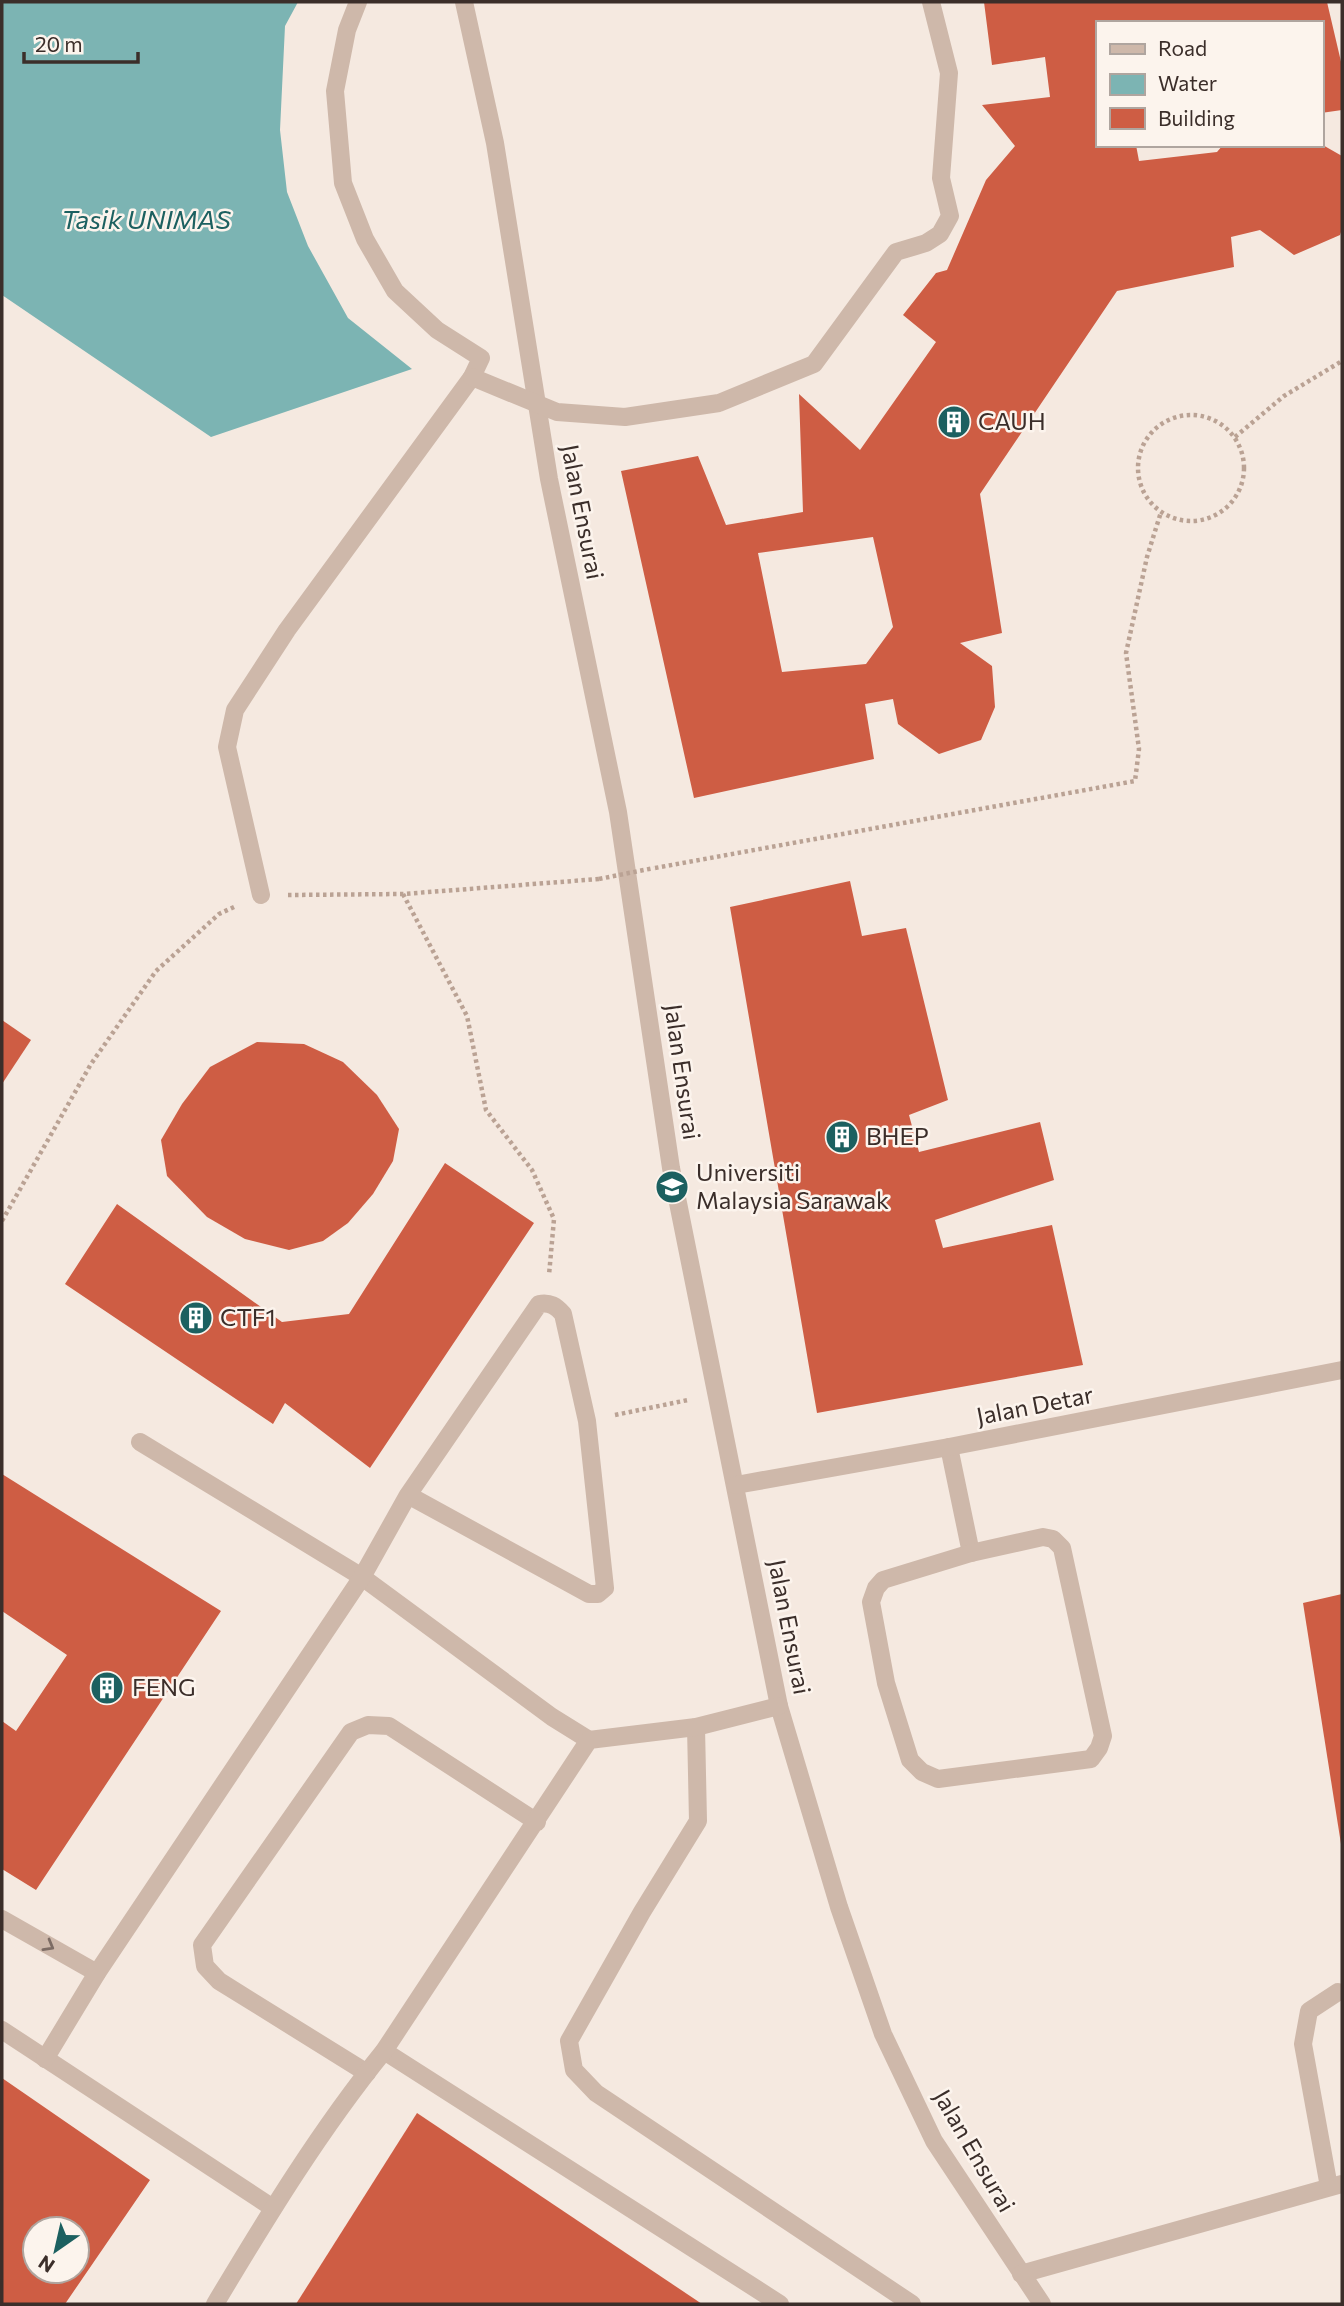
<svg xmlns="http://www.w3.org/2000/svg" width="1344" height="2306" viewBox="0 0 1344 2306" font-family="Commissioner,sans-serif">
  <rect width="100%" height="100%" fill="#f5e9e0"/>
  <path fill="#7cb4b3" d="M2 2H298L285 26 280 130 287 192 308 246 348 318 412 369 211 437 2 295Z"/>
  <g fill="#ce5d44" fill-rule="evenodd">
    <path d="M984 2H1327L1342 66V110L1321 113V23H1097V145H1136L1139 161 1217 152 1223 145 1321 144 1342 156V229L1340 235 1294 255 1260 230 1231 237 1234 267 1117 291 980 494 1002 633 960 643 992 666 995 707 981 740 939 754 898 724 893 699 865 704 874 759 694 798 621 471 698 456 726 525 803 512 799 394 860 450 936 342 903 315 936 273 947 270 986 180 1015 146 982 105 1050 97 1045 57 992 65ZM873 537 893 627 866 664 782 672 758 553Z"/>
    <path d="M850 881 862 936 906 928 948 1100 909 1115 919 1152 1040 1122 1054 1180 935 1220 943 1248 1052 1225 1083 1365 817 1413 730 907Z"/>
    <path d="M2 1020 31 1040 2 1084Z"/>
    <path d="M257 1042 304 1044 343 1062 377 1095 399 1129 393 1161 373 1194 348 1223 323 1241 289 1250 245 1239 207 1217 167 1176 161 1140 182 1104 210 1067Z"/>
    <path d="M445 1163 534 1223 370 1468 285 1403 273 1424 65 1284 117 1204 282 1322 349 1314Z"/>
    <path d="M2 1474 221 1611 36 1890 2 1869V1721L16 1731 67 1655 2 1611Z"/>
    <path d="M1342 1594V1844H1341L1303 1603Z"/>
    <path d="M2 2078 150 2180 65 2304H2ZM35 2229H77V2271H35Z"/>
    <path d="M417 2113 702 2304H296Z"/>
  </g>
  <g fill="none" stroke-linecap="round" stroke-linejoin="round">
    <g stroke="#baa294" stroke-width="4.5" stroke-dasharray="3.5 3.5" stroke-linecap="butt">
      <circle cx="1191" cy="468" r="53"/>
      <path d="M1235 437 1284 396 1342 361"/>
      <path d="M655 868 1135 781 1139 749 1126 653 1147 557 1161 512"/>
      <path d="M403 894 467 1016 486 1110 532 1170 554 1219 549 1275"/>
      <path d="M288 895 403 894 599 879"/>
      <path d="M2 1221 91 1064 156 971 219 914 236 906"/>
      <path d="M615 1415 688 1400"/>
    </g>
    <g stroke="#ceb8aa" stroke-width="18">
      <path d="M464 2 495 143 549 479 618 812 671 1168 779 1706 839 1907 883 2034 934 2141 1042 2304"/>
      <path d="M261 895 227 747 235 710 287 630 472 377 481 358 437 330 395 291 365 239 343 183 335 91 347 30 358 2"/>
      <path d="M140 1442 362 1577 552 1717 589 1740"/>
      <path d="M949 1447 971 1553"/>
      <path d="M736 1485 949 1447 1342 1370"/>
      <path d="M1043 1537 1053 1539 1062 1548 1103 1736 1099 1748 1091 1759 938 1779 922 1772 910 1760 886 1683 871 1602 876 1588 883 1580 971 1553Z"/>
      <path d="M696 1727 698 1821 642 1912 569 2041 574 2070 596 2093 912 2304"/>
      <path d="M2 1919 97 1973"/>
      <path d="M2 2030 273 2208"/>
      <path d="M384 2051 780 2304"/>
      <path d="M45 2059 97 1973 362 1577 408 1495 539 1304C550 1302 556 1306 563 1314L587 1421 605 1588 598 1594H589L408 1495"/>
      <path d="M367 2073 219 1981 205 1966 202 1945 351 1732 368 1725 389 1726 537 1822"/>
      <path d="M1329 2187 1303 2044 1309 2011 1338 1992"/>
      <path d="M1021 2274 1342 2184"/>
      <path d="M215 2304C267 2217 320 2130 384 2051L589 1740 696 1727 779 1706"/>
    </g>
    <path stroke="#baa294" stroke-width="4.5" stroke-dasharray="3.5 3.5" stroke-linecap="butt" d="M599 879 654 868"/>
    <path stroke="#ceb8aa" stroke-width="18" d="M472 377 557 412 625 417 719 403 814 364 896 252 926 243 940 234 950 216 941 178 949 73 931 2"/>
  </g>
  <defs><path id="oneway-chevron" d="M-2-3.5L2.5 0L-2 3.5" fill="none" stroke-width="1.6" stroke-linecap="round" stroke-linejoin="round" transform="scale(1.75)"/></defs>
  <use stroke="#7d6c64" href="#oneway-chevron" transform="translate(49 1946) rotate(30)"/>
  <defs>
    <symbol id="building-disc" viewBox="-11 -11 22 22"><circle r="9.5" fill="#1c6060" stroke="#fcf4ed"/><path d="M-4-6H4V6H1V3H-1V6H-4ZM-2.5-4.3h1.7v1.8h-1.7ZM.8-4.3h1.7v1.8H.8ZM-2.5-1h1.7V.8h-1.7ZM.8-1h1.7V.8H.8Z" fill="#fff"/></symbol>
    <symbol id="university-disc" viewBox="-11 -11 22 22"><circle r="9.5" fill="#1c6060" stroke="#fcf4ed"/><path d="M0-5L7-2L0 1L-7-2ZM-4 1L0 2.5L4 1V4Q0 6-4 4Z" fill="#fff"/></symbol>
  </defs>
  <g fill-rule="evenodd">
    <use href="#building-disc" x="935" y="403" width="38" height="38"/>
    <use href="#building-disc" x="823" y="1118" width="38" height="38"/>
    <use href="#university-disc" x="653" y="1168" width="38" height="38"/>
    <use href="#building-disc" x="177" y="1299" width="38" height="38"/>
    <use href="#building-disc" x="88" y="1669" width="38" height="38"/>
  </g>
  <g text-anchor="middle" stroke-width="5" stroke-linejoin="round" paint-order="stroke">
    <g font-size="24" fill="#3b2e2a" stroke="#fcf4ed" text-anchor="start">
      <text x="978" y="430">CAUH</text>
      <text x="866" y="1145">BHEP</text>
      <text x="696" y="1181">Universiti<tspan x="696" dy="28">Malaysia Sarawak</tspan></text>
      <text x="220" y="1326">CTF1</text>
      <text x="132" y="1696">FENG</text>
    </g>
    <g font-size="24" fill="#3b2e2a" stroke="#fcf4ed">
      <text transform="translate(582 512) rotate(79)" y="8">Jalan Ensurai</text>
      <text transform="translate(682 1072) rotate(82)" y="8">Jalan Ensurai</text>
      <text transform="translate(1035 1406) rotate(-11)" y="8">Jalan Detar</text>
      <text transform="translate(789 1627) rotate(79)" y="8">Jalan Ensurai</text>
      <text transform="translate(974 2151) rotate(60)" y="8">Jalan Ensurai</text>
    </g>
    <g font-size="26" font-style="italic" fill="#1c6060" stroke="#fcf4ed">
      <text x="146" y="229">Tasik UNIMAS</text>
    </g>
  </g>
  <rect width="1344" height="2306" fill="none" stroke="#3b2e2a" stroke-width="7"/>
  <rect x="1096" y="21" width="228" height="126" fill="#fcf4ed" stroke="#afa59f" stroke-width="2"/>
  <rect x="1110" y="44" width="35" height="10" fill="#ceb8aa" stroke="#afa59f" stroke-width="2"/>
  <text x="1158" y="56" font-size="21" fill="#3b2e2a">Road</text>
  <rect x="1110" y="74" width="35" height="21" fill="#7cb4b3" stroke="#afa59f" stroke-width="2"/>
  <text x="1158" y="91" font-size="21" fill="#3b2e2a">Water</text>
  <rect x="1110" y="108" width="35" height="21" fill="#ce5d44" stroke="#afa59f" stroke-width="2"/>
  <text x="1158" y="126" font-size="21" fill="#3b2e2a">Building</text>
  <g transform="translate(56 2250) rotate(214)"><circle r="33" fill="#fcf4ed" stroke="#afa59f" stroke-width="2"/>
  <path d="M0-5L12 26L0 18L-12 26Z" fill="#1c6060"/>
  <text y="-10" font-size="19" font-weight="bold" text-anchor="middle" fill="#3b2e2a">N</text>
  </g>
  <path d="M24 52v10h114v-10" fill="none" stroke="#3b2e2a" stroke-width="3.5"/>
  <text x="35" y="52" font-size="21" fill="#3b2e2a" stroke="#fcf4ed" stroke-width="5" paint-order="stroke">20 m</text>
</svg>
